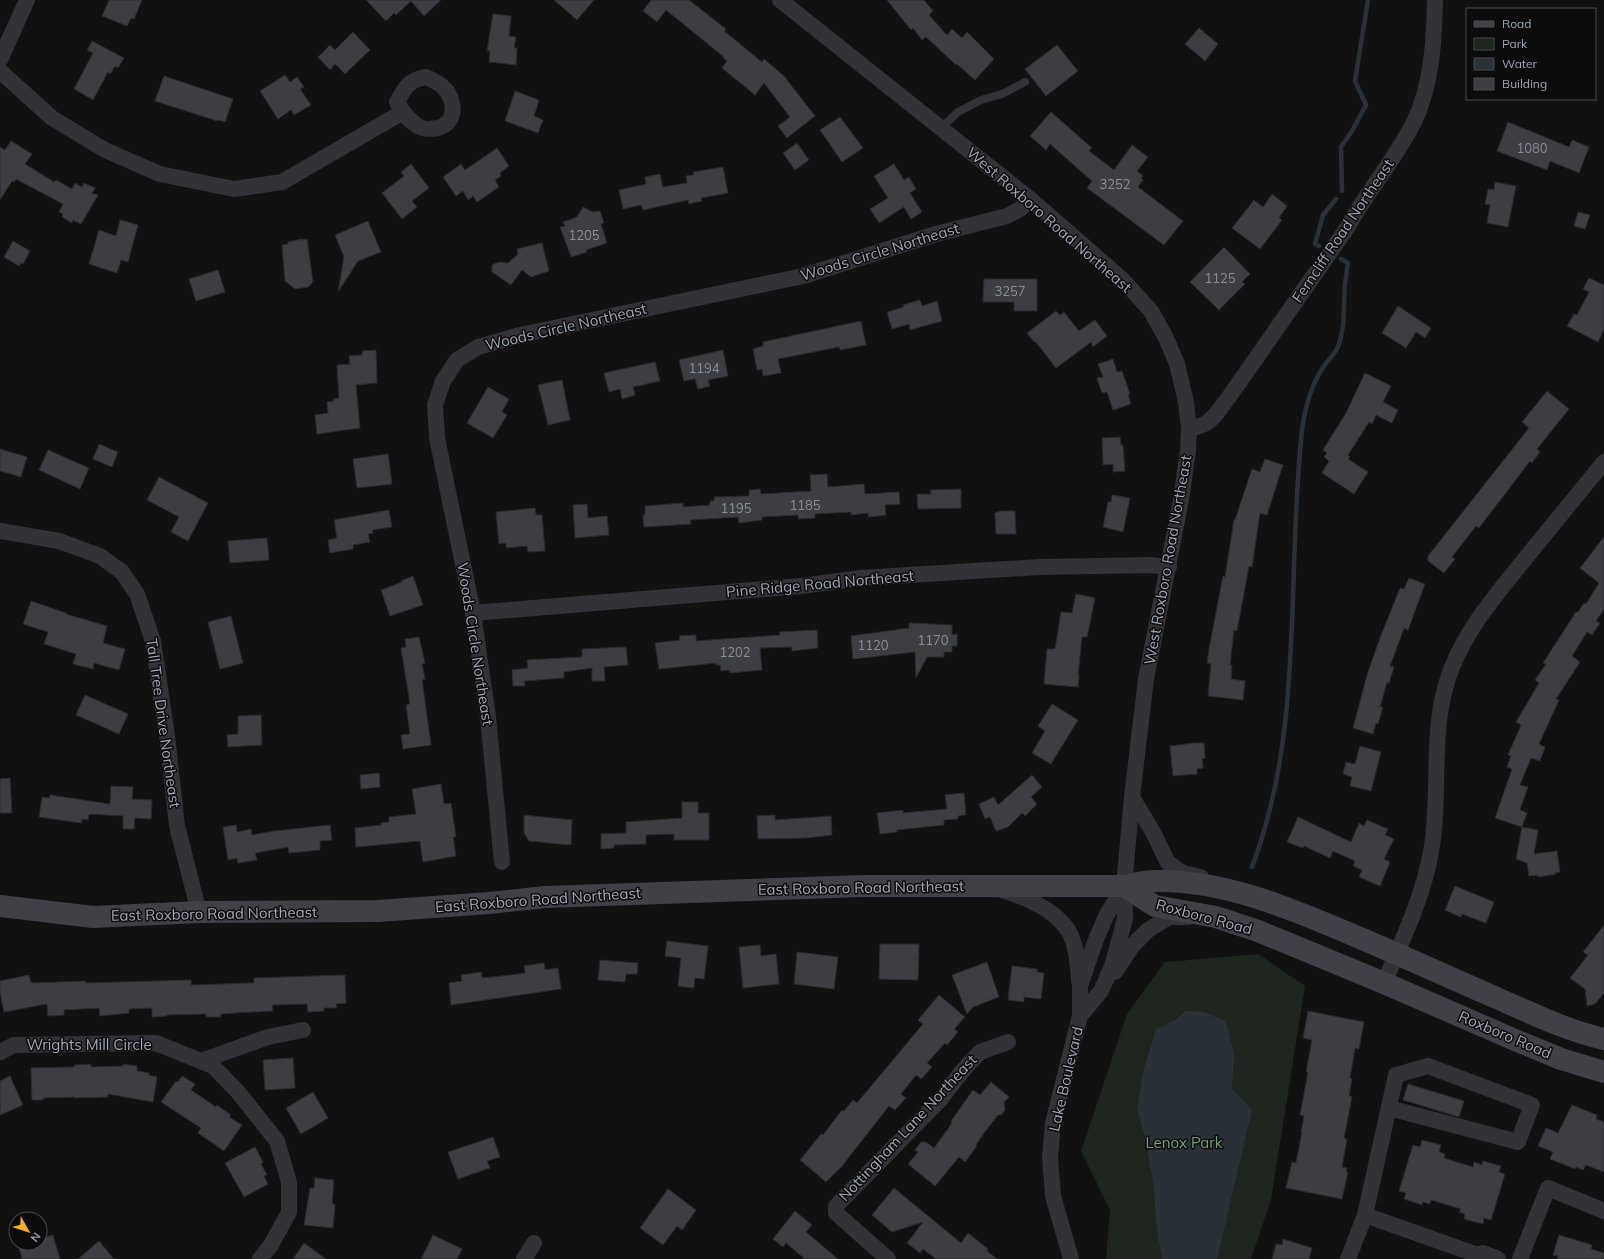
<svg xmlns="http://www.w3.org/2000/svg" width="1604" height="1259" viewBox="0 0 1604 1259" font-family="Mulish,sans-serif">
  <rect width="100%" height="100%" fill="#111112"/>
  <path fill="#1d251e" d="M1258 954 1305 986 1271 1200 1251 1259H1106L1110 1210 1081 1151 1127 1014 1165 962Z"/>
  <path fill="#293137" d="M1185 1011 1204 1012 1226 1021 1234 1054 1232 1089 1252 1110 1217 1259H1162L1156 1223 1154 1187 1146 1141 1137 1109 1144 1068 1156 1029 1176 1020Z"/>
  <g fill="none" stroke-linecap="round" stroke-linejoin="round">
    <g stroke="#293137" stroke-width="4.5">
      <path d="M1342 191 1341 147 1352 131 1366 105 1355 81 1368 0"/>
      <path d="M1319 246 1315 244 1323 215 1336 199"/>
      <path d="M1252 867C1305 728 1286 575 1302 430 1305 408 1310 388 1322 369 1326 362 1333 356 1337 349 1346 328 1343 306 1345 284 1346 277 1347 270 1348 263L1341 259"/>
    </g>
  </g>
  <g fill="#3d3e42" stroke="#2b2b2e">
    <path d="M109 0H142L134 19 131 18 127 26 102 16Z"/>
    <path d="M366 0H441L424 16 411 1 396 15 394 13 386 21Z"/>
    <path d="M554 0H594L577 20Z"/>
    <path d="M651 0H689L726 29 724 31 762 62 764 59 784 76 815 116 787 138 778 126 790 117 764 83 755 95 722 68 727 61 723 58 724 57 666 10 657 22 643 11Z"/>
    <path d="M887 0H924L933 11 929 15 947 35 952 29 962 38 967 32 994 59 975 80 957 64 956 65 926 37 922 40 913 28 911 30Z"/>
    <path d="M493 14 511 16 509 36 516 37 514 48H517L516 65 489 62 490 51H487Z"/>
    <path d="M1199 28 1218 44 1205 61 1185 44Z"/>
    <path d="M353 32 370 50 345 74 335 64 330 70 318 57 330 45 335 50Z"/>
    <path d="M92 41 124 58 118 68 115 66 110 74 108 72 93 100 74 89 93 53 87 50Z"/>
    <path d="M1057 45 1078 71 1046 96 1025 69Z"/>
    <path d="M285 75 290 82 297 77 304 87 300 89 311 105 294 115 291 110 278 119 260 91Z"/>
    <path d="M164 76 233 99 225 122 218 120 217 121 155 101Z"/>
    <path d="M515 91 539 100 534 116 543 120 538 133 505 121Z"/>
    <path d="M1051 112 1092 148 1089 151 1114 170 1132 145 1148 157 1137 171 1143 176 1141 178 1143 180 1138 187 1183 221 1164 245 1087 188 1092 181 1050 144 1046 150 1030 136Z"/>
    <path d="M840 117 863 148 842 162 820 130Z"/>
    <path d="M1508 122 1569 147 1572 140 1589 147 1579 173 1550 161 1547 170 1497 151Z"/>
    <path d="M11 141 32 154 25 164 54 182 56 180 72 189 75 183 82 187 84 183 95 188 92 193 98 195 81 224 73 220 72 223 62 217 63 214 59 212 63 204 16 179 14 182 12 181 0 200V147L5 150Z"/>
    <path d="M797 143 809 160 795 170 783 153Z"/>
    <path d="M497 148 509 166 500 173 501 176 495 180 499 187 477 202 473 196 468 200 463 191 456 196 443 177 461 164 465 170Z"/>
    <path d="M411 164 429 188 412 201 417 207 402 219 382 193 404 176 401 172Z"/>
    <path d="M894 164 904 180 909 177 916 189 910 193 922 212 911 219 904 207 879 223 870 209 888 198 874 176Z"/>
    <path d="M723 167 728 193 701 198 702 201 689 204 688 200 643 210 641 205 623 209 619 190 646 184 645 177 660 174 663 187 687 183 686 176 694 175 693 172Z"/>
    <path d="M1495 182 1516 186 1508 227 1487 223 1490 205 1485 204 1488 189 1494 190Z"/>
    <path d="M1272 194 1287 206 1279 218 1282 220 1260 249 1232 228 1254 200 1263 207Z"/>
    <path d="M583 207 593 212 600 211 604 223 601 224 607 243 586 250 587 252 571 257 560 227 565 226 563 222 577 217Z"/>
    <path d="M1578 212 1590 215 1585 229 1574 226Z"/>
    <path d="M120 220 138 225 128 262 121 260 117 273 89 264 99 230 116 236Z"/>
    <path d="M368 221 381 252 358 261 338 292 344 257 335 235Z"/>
    <path d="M302 239V240L307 239 313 282 308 287 295 289 285 281 282 245 288 244V242Z"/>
    <path d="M13 241 30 251 23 264 21 263 19 266 4 257Z"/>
    <path d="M542 243 549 271 531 277 522 270 511 285 492 272V265L499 262 508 263 518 254 517 249Z"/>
    <path d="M1224 247 1250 274 1242 282 1245 284 1219 310 1190 282Z"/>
    <path d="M218 270 225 292 196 301 189 279Z"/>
    <path d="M1589 278 1604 285V329L1598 342 1567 326 1574 314 1577 315 1589 292 1583 289Z"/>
    <path d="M984 279H1037V311H1014V302H983Z"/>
    <path d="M920 300 922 306 937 301 942 321 910 330 909 324 892 329 887 312 904 307 903 305Z"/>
    <path d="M1398 306 1431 328 1425 338 1416 332 1406 348 1382 333Z"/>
    <path d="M1056 311 1060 315 1064 312 1079 331 1095 320 1107 336 1093 347 1091 342 1056 368 1035 341 1034 342 1027 333Z"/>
    <path d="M861 321 866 345 840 350 839 347 778 359 781 373 763 376 762 369 757 370 753 349 763 346V342Z"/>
    <path d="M376 350 377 383 356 385 360 428 317 434 315 415 328 413 327 402 334 401V399L339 398 337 365 350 364 349 356 362 355V351Z"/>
    <path d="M723 350 728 376 708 380 710 386 698 389 695 379 684 381 679 360Z"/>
    <path d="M1113 359 1117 372 1122 371 1130 394 1128 395 1131 404 1113 410 1107 392 1102 393 1097 378 1103 377 1098 364Z"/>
    <path d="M655 362 660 381 633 387 635 395 622 399 620 389 609 392 604 373Z"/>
    <path d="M1365 373 1391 386 1383 402 1398 410 1392 423 1376 415 1372 424 1369 422 1348 455 1350 457 1348 459 1368 472 1354 494 1322 473 1329 461 1324 457 1327 453 1323 450 1346 413Z"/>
    <path d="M562 380 570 420 548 425 538 385Z"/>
    <path d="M488 387 509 399 502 412 507 415 493 438 467 423Z"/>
    <path d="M1547 391 1569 409 1537 449 1540 452 1532 463 1530 461 1479 528 1476 526 1452 557 1455 559 1444 573 1428 561V556L1529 428 1522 422Z"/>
    <path d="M1120 437 1121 445H1123L1125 471 1113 472V464L1103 465 1102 438Z"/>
    <path d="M99 444 118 452 112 467 93 459Z"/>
    <path d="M0 449 27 457 21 477 0 471Z"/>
    <path d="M48 450 89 468 80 489 39 470Z"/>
    <path d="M388 454 392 484 357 488 353 459Z"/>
    <path d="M1265 459 1283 465 1267 515 1260 513 1252 567 1249 566 1237 631 1234 630 1230 665H1232L1231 679 1245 681 1243 700 1208 696 1211 664 1207 663 1209 649 1223 576 1225 577 1234 520H1235L1252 469 1260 472Z"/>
    <path d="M827 474 828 487 864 484 865 494 899 492 900 504 885 505 886 515 868 517V513L851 515V512L815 514V518L799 519 798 515 762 517V520L739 523 738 517 690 520 691 524 644 527 643 515H645V506L683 503V507L710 505V501H714V497L749 496V490L760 489 761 494 811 491 810 475Z"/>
    <path d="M159 477 208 503 188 541 171 532 179 517 147 500Z"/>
    <path d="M961 489V508L918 509 917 494H931L930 490Z"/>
    <path d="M1112 495 1130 498 1123 532 1103 527 1108 502H1111Z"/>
    <path d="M587 504 588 518 607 516 609 535 575 538 573 505Z"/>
    <path d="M535 508 536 515H542L545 551 528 552 527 546 506 548V543L499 544 496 512Z"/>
    <path d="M389 510 392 527 372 530 373 533 368 534 370 542 353 545V549L330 553 328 540 337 538 334 520Z"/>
    <path d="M1000 511H1015L1016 534H996L995 513Z"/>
    <path d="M1604 537V609L1596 621 1600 623 1592 635 1587 632 1572 656 1580 662 1556 699 1559 700 1539 744 1545 747 1540 761 1531 758 1520 785 1528 787 1520 810 1527 813 1522 827 1495 818 1512 769 1507 767 1511 756 1508 755 1521 725 1516 722 1539 683 1535 680 1546 664 1543 663 1576 612H1578L1584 603 1586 604 1599 583 1580 568Z"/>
    <path d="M267 538 269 560 230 563 228 541Z"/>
    <path d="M413 576 423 605 390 616 381 590 402 582 401 581Z"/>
    <path d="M1409 578 1425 584 1408 630 1404 628 1390 666 1394 667 1389 683 1387 682 1380 707H1383L1378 724 1376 723 1373 734 1353 728 1367 675 1380 638 1400 588 1404 589Z"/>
    <path d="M1076 594 1095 598 1087 637H1082L1078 675H1079L1078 687 1044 684 1047 649H1055L1061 612 1072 613Z"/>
    <path d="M31 601 66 613V614L107 626 103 643 125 649 119 670 94 663 93 669 73 664 76 654 44 644 48 632 23 624Z"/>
    <path d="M231 616 243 663 220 669 208 622Z"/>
    <path d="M909 623 952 625V635L957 634V646H952V652H944V657H927L916 678 915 652 853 659 851 636 909 628Z"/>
    <path d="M817 630 818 648 792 651V647L760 648 762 670 730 673 729 670 721 671 720 665H716V663L659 669 655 643 680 640 679 636 696 635V641L780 635 779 632Z"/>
    <path d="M419 637 425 663 422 664 425 679 422 680 431 745 403 749 401 735 410 734 406 705 410 704 401 648 406 647 405 639Z"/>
    <path d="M626 647 628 665 604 667 605 681H592V668L564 672V678L524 681 525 686H513L512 670 528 668 527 660 582 657V649Z"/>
    <path d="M85 695 128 714 119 734 76 715Z"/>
    <path d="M1052 704 1078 720 1051 764 1032 753 1045 731 1038 726Z"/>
    <path d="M261 715 262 745 228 747 227 735 238 734V716Z"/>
    <path d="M1194 743H1204L1205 758 1202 759 1203 768 1197 769V774L1173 776 1170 746Z"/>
    <path d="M1360 746 1381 752 1371 791 1350 786 1352 777 1343 774 1346 762 1355 764Z"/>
    <path d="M379 773 380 787 361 789 360 775Z"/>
    <path d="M1032 775 1042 787 1031 797 1037 804 1025 816 1022 813 1008 827 996 831 990 817 985 819 979 804 994 797 998 805Z"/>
    <path d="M10 778 12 813H0V779Z"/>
    <path d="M441 784 444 804 451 803 456 837H453L456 856 423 862 420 841 356 847 355 828 381 825V823L389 822V817L416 814 412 789Z"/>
    <path d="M111 786 133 787 132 799 152 800 151 819 135 818 134 829H123V816L89 814 88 820 82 819 81 823 39 817 42 797 49 798 50 795 110 804Z"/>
    <path d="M964 793 966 815 958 816V819L944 820V825L905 829 897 830V832L880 834 877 813 903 810V813L947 809 945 795Z"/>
    <path d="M682 802H698V813H709V840H674V834L646 835V844L614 845V848L601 849V834L626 833V822L682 818Z"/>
    <path d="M524 815 572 820 571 845 529 841 524 833Z"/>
    <path d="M775 815V820L831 816 832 835 806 838 758 839 757 816Z"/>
    <path d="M1298 817 1351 842 1359 823 1364 826 1367 820 1388 829 1385 835 1394 839 1384 859 1390 862 1380 886 1359 877 1362 870 1353 866 1355 861 1333 851 1330 858 1304 846 1303 848 1287 842Z"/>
    <path d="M236 825 237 832 251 829 252 835 274 831 330 825 332 840 320 841V850L289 853 288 847 255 853 257 860 238 863 237 858 228 860 223 827Z"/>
    <path d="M1522 827 1538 830 1534 854 1557 851 1560 872 1555 873 1556 874 1538 877V875L1529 876 1527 863 1516 859Z"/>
    <path d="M1455 886 1494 902 1486 923 1462 914 1461 917 1445 910Z"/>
    <path d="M1604 925V993L1595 1004 1587 1006 1585 989 1570 978 1588 955 1583 952Z"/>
    <path d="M667 941 708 946 704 979 695 978 694 988 678 986 681 958 665 956Z"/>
    <path d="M880 944H919L918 980 879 979Z"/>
    <path d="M760 945 761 956 776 954 779 984 743 988 739 947Z"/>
    <path d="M797 952 838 957 834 989 794 984Z"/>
    <path d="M600 960 638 963 637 974H626L625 982 598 980Z"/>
    <path d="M987 962 999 997 973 1007 967 1014 952 975Z"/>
    <path d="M544 963 545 970 558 968 561 989 451 1005 449 983 462 981 461 975 481 972 482 978 511 975 525 973 524 966Z"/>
    <path d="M1012 966 1037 969V972L1044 973 1041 999 1024 997V1002L1008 1000Z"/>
    <path d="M29 975 31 983 85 981 86 983 191 980V985L254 983V978L345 975 346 1003 336 1004 337 1008H324V1011L308 1012 307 1004 272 1005 273 1011 234 1013 221 1014V1017H206V1014L167 1015V1016L152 1017V1008L129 1009V1013L100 1016 99 1008 64 1010V1015L48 1016 47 1004 4 1012 0 993V981Z"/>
    <path d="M939 995 965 1017 954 1029 958 1032 947 1045 945 1043 927 1063 932 1067 921 1079 916 1075 901 1094 906 1098 895 1110 889 1106 842 1166 826 1182 800 1160 821 1134 823 1135 842 1110 844 1111 853 1100 857 1103 923 1024 918 1020Z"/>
    <path d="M1308 1011 1364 1022 1359 1049 1355 1048 1350 1078 1352 1079 1349 1096 1352 1097 1344 1138 1347 1139 1342 1167 1347 1168 1346 1172H1348L1342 1199 1286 1188 1292 1162 1296 1163 1302 1132H1301L1304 1116 1300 1115 1308 1072H1306L1312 1040 1303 1038Z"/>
    <path d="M293 1058 295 1088 265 1090 263 1060Z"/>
    <path d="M91 1064V1067L123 1066V1064L137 1066V1071L149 1073V1075L157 1077 153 1102 108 1094V1097L75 1098V1097L44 1098 43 1100H32L31 1068 74 1067V1065Z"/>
    <path d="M10 1076 23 1105 0 1115V1081Z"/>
    <path d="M182 1076 195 1084 191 1090 216 1107 217 1105 231 1115 229 1117 242 1125 224 1151 198 1133 201 1128 161 1102 176 1081 178 1082Z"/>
    <path d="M991 1082 1009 1097 1004 1102 1005 1110 1001 1115H998L984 1133 976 1145 977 1146 965 1162 959 1157 935 1186 908 1164 918 1152 915 1150 921 1142H926L934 1148 950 1126 952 1122 951 1121 973 1090 980 1095Z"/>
    <path d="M1408 1084 1464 1101 1459 1117 1403 1100Z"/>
    <path d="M313 1092 328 1118 301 1134 286 1108Z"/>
    <path d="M1572 1105 1597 1115 1596 1119 1604 1122V1172L1586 1165 1583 1170 1576 1167 1575 1169 1550 1159 1553 1152 1538 1146 1546 1128 1558 1133Z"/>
    <path d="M493 1137 500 1157 487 1161 490 1168 458 1179 448 1152Z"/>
    <path d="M1422 1140 1441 1145 1439 1152 1445 1154 1444 1158 1473 1167 1474 1162 1482 1165 1483 1161 1501 1166 1499 1172 1505 1174 1491 1220 1484 1218 1483 1224 1464 1219 1465 1214 1459 1212 1461 1209 1431 1200 1430 1204 1423 1202 1422 1205 1404 1199 1406 1193 1399 1191 1413 1145 1420 1147Z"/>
    <path d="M255 1147 263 1162 261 1164 267 1175 264 1176 268 1184 244 1197 225 1163Z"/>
    <path d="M315 1178 334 1180 332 1204H335L333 1228 304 1225 310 1188H314Z"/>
    <path d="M894 1188 961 1243 968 1233 988 1249 987 1251 997 1259H936L923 1249 920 1253 907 1243 923 1222 892 1232 872 1215Z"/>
    <path d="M668 1189 696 1210 682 1230 677 1226 663 1245 640 1228Z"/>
    <path d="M795 1211 812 1225 806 1232 838 1259H805L786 1243 783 1247 773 1239Z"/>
    <path d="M53 1235 60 1259H22L18 1243H40V1239Z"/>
    <path d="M433 1235 462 1249 457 1259H421Z"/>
    <path d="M1559 1235 1592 1245 1591 1249 1604 1253V1259H1557L1558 1256 1553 1255Z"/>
    <path d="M1283 1239 1312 1248 1309 1259H1272L1276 1244 1282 1245Z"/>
    <path d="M99 1241 114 1259H78Z"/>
    <path d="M304 1243 326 1259H293Z"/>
  </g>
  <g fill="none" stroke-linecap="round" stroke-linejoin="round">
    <path stroke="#323237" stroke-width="8" d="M941 128 958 112 981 100 1002 94 1025 82"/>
    <g stroke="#323237" stroke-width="16">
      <path d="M780 0 1030 199 1123 280 1151 311 1166 338 1177 364 1186 402 1189 428 1188 451 1181 500 1146 679 1132 797 1124 886 1125 919 1112 966 1101 991 1080 1016"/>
      <path d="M0 60 27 0"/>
      <path d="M0 71 52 118 105 150 160 174 234 189 282 182 403 112"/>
      <path d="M426 77C432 80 439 82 444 88 456 100 457 123 438 128 432 129 425 130 420 127 409 122 402 111 397 102 405 88 408 80 426 77Z"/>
      <path d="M1189 428C1212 426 1216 413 1229 397L1347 228C1367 191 1395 160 1414 122 1432 84 1434 42 1435 0"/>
      <path d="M0 531 59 541 100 556 122 572 137 594 153 641 167 736 177 826 199 912"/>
      <path d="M473 613 801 586 861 578 1040 567 1150 565 1169 567"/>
      <path d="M1132 797 1153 832 1168 863 1183 873 1201 877"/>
      <path d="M502 862 488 717 473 613 437 438 435 405 443 381 457 360 478 347 520 335 803 276 936 234 1007 216 1020 209 1030 199"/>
      <path d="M1002 890C1025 897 1054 909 1068 930 1077 945 1078 965 1079 981"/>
      <path d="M1115 972 1133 945 1148 930 1169 917H1188"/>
      <path d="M1384 983C1402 941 1423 897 1431 852 1442 792 1428 729 1451 670 1467 628 1496 595 1524 560 1551 527 1577 495 1604 462"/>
      <path d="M0 1052 14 1045 156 1043 213 1066 238 1092 277 1141 289 1182V1212L271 1245 260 1259"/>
      <path d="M201 1061 268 1037 303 1030"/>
      <path d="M1365 1215 1478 1255"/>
      <path d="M524 1259 534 1243"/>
      <path d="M888 1259 836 1213V1206L939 1101 964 1069 980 1052 1008 1042"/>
      <path d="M1071 1259 1053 1196 1050 1158 1053 1123 1080 1016V986L1095 942 1106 916 1124 886"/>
      <path d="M1348 1259 1365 1215 1396 1075 1428 1066 1532 1105 1518 1142 1389 1108"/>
      <path d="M1477 1259 1478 1255 1483 1253 1498 1259"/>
      <path d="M1520 1259 1548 1188 1604 1211"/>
    </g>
    <g stroke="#404147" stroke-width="22">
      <path d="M1124 886 1155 906 1216 917 1258 931 1384 983 1515 1040 1561 1059 1604 1072"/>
      <path d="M0 906 93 917 199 912 378 911 489 903 545 897 863 886H1124C1134 884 1144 881 1154 881 1225 879 1296 911 1360 938 1407 958 1453 979 1499 999 1533 1014 1568 1031 1604 1039"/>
    </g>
  </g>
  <g text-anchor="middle" stroke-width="3" stroke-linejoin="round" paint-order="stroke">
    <g font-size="13" fill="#898d97">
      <text x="1532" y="153">1080</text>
      <text x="1115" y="189">3252</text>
      <text x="584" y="240">1205</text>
      <text x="1220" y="283">1125</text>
      <text x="1010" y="296">3257</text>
      <text x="704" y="373">1194</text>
      <text x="805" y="510">1185</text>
      <text x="736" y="513">1195</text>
      <text x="933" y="645">1170</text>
      <text x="873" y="650">1120</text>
      <text x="735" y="657">1202</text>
    </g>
    <g font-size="15" fill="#a2a7b3" stroke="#0c0c0d">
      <text transform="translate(1049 220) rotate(41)" y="5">West Roxboro Road Northeast</text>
      <text transform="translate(1343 231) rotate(-56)" y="5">Ferncliff Road Northeast</text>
      <text transform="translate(880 252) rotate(-17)" y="5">Woods Circle Northeast</text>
      <text transform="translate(566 327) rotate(-13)" y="5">Woods Circle Northeast</text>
      <text transform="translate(1168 560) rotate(-80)" y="5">West Roxboro Road Northeast</text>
      <text transform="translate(820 584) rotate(-5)" y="5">Pine Ridge Road Northeast</text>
      <text transform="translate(475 644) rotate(81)" y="5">Woods Circle Northeast</text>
      <text transform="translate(163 723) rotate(82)" y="5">Tall Tree Drive Northeast</text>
      <text transform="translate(861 888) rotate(-1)" y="5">East Roxboro Road Northeast</text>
      <text transform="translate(538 900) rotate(-4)" y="5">East Roxboro Road Northeast</text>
      <text transform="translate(214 914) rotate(-1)" y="5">East Roxboro Road Northeast</text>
      <text transform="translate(1204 917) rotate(15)" y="5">Roxboro Road</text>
      <text transform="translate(1505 1035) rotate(23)" y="5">Roxboro Road</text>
      <text x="89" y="1050">Wrights Mill Circle</text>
      <text transform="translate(1066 1079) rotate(-77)" y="5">Lake Boulevard</text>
      <text transform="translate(908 1128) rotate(-47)" y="5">Nottingham Lane Northeast</text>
    </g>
    <g font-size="15" fill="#789e7b" stroke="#0c0c0d">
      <text x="1184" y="1148">Lenox Park</text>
    </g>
  </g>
  <rect x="1466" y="8" width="130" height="92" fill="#0c0c0d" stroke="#484a4f"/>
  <rect x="1474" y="21" width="20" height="6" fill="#404147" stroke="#484a4f"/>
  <text x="1502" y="28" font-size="12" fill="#a2a7b3">Road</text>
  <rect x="1474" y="38" width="20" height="12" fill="#1d251e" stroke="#484a4f"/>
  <text x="1502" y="48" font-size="12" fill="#a2a7b3">Park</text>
  <rect x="1474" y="58" width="20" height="12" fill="#293137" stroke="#484a4f"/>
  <text x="1502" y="68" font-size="12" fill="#a2a7b3">Water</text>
  <rect x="1474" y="78" width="20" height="12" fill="#3d3e42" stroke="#484a4f"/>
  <text x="1502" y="88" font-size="12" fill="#a2a7b3">Building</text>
  <g transform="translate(28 1231) rotate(129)"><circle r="19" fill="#0c0c0d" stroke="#484a4f"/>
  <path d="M0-3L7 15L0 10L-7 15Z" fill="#f1ae29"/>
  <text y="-6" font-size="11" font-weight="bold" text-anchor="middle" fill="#a2a7b3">N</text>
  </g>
</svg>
